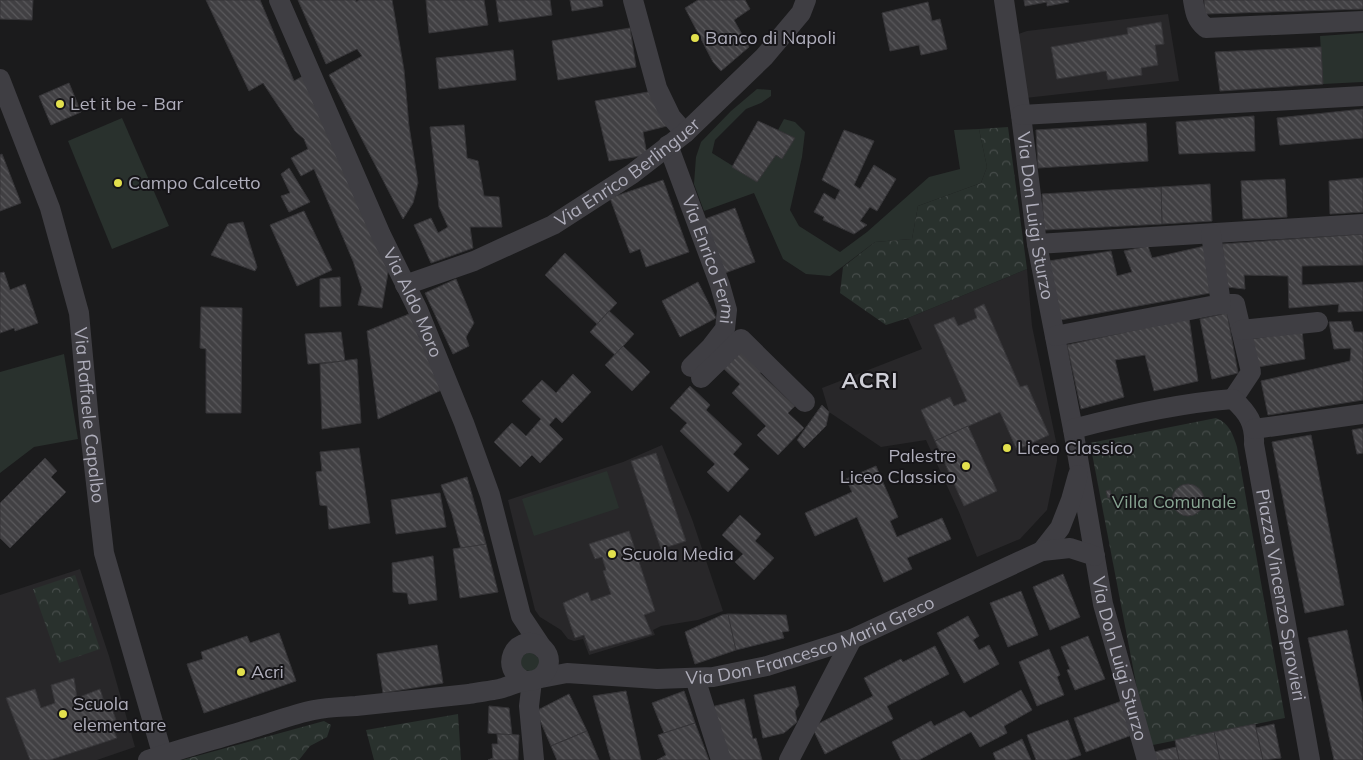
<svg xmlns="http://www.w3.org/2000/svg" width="1363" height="760" viewBox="0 0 1363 760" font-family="Mulish,sans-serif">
  <defs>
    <pattern id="forest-crowns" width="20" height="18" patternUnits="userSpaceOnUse" patternTransform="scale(1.25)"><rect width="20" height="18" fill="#29312d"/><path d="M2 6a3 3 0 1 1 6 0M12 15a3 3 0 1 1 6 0" fill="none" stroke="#464c4a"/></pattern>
    <pattern id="building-back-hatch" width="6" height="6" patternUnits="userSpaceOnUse" patternTransform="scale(1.25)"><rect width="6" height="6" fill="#414043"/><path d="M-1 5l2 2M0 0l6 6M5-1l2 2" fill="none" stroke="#5a595c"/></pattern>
  </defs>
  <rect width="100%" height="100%" fill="#1b1b1c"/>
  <g fill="#282729">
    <path d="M1168 14 1179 81 1025 98 1015 35 1027 31Z"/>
    <path d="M1027 269 1032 326 1057 446V461L1047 510 1020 539 977 557 959 512 926 440 881 447 829 412 822 388 922 349 908 318Z"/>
    <path d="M662 445 692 519 723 611 698 620 661 626 653 630 655 635 589 655 583 639 574 641 568 639 561 630 540 617 535 610 508 500 623 462Z"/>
    <path d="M80 569 109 656 135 747 97 760H0V595Z"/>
  </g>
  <g fill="#29312d">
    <path d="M1363 33V82L1323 84 1320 36Z"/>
    <path d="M757 89 771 90V96L761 103 746 109 715 140 712 153 757 181 776 155 782 158 795 138 778 130 784 119 795 122 805 132 802 157 790 210 799 226 840 252 867 232 929 177 960 169 954 130 979 129 987 167 981 183 918 206 912 239 875 242 830 276 806 274 783 259 754 193 704 211 694 184 696 157 701 142 731 111Z"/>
    <path d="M122 118 169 226 112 249 68 141Z"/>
    <path d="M64 354 78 439 34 447 0 473V372Z"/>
    <path d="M607 471 619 508 534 536 522 499Z"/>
    <path d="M530 651 541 660 536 672 523 670C519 658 519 658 530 651Z"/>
  </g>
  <g fill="url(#forest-crowns)">
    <path d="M1008 127 1027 269 908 318 886 325 840 293 843 267 875 242 912 239 918 206 981 183 987 167 979 129Z"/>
    <path d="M1216 418C1229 423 1233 434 1237 447L1285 718 1148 746 1090 443Z"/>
    <path d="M75 575 100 649 59 663 33 589Z"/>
    <path d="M458 714 461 760H374L366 730Z"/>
    <path d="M324 721 331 725 327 737 310 746 299 760H182Z"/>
  </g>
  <g fill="url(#building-back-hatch)" stroke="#363538">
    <path d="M0 0H33L32 20 0 19Z"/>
    <path d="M206 0H260L294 81 307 74 390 261 382 308 358 305 362 289 353 261 314 169 301 176 291 158 308 149 304 139 295 131 263 83 249 91Z"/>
    <path d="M298 0H356V2L359 0H392L404 70 409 126 418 183 413 203 403 219 329 75 362 56 357 49 326 64Z"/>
    <path d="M426 0H484L488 25 429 33Z"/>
    <path d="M496 0H550L552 15 499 22Z"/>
    <path d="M570 0H602L603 6 572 11Z"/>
    <path d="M698 0H745L750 9 734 20 749 47 721 71 713 62 685 8Z"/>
    <path d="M1024 0H1068L1069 2 1047 6V2L1025 6Z"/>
    <path d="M1204 0H1363V9L1205 14Z"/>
    <path d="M928 2 932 21 940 19 947 49 921 55 919 45 890 51 882 13Z"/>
    <path d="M1161 22 1164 44 1155 45 1158 65 1141 68 1142 75 1108 80 1106 71 1057 79 1051 47 1128 34 1127 28Z"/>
    <path d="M630 28 636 67 558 80 552 41Z"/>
    <path d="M1321 47 1323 84 1220 91 1215 52Z"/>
    <path d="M513 50 516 80 439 89 436 58Z"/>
    <path d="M69 83 81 112 51 125 39 96Z"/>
    <path d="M654 91 667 126 643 132 647 155 609 161 595 101Z"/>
    <path d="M1363 109V138L1280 145 1277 118Z"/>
    <path d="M1254 116 1255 151 1179 154 1176 122Z"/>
    <path d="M758 121 795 138 782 159 776 155 757 182 732 167Z"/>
    <path d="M1146 123 1148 161 1038 168 1036 130Z"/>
    <path d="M464 125 467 158 478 161 484 196 499 197 502 227H470L473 248 431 263 414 225 431 218 438 233 448 227 439 207 430 127Z"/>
    <path d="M844 130 874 141 854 185 860 189 874 165 896 179 877 211 870 207 860 221 867 225 854 234 823 220 824 217 814 212 824 193 835 200 840 190 822 180Z"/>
    <path d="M2 154 21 203 0 211V155Z"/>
    <path d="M289 168 310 202 289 212 281 196 290 193 281 174Z"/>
    <path d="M1363 178V212L1330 214 1329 181Z"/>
    <path d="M1285 179 1287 217 1243 219 1241 181Z"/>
    <path d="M663 180 689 252 646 267 640 249 630 253 610 198Z"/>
    <path d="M1210 184 1212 221 1162 224 1161 187Z"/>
    <path d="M1161 187 1162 224 1044 230 1042 194Z"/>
    <path d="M735 208 755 262 725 273 705 219Z"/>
    <path d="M304 211 332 270 297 286 270 225Z"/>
    <path d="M243 222 257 267 255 271 211 255 228 224Z"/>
    <path d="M1363 234V265L1302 266V285L1363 282V311L1338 312 1339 304 1289 308 1288 276 1244 275 1245 289 1227 287 1222 244Z"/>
    <path d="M1148 246 1152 258 1205 246 1210 293 1060 320 1049 261 1111 251 1117 276 1132 272 1124 251Z"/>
    <path d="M565 253 617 303 597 324 545 275Z"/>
    <path d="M4 272 10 290 25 284 38 323 15 331 14 328 0 333V273Z"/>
    <path d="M340 277 341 306 320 307V279Z"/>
    <path d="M456 279 474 323 466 337 469 346 453 354 425 293Z"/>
    <path d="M698 282 716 318 680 337 662 301Z"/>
    <path d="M984 304 1020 387 1027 385 1049 435 1017 450 1000 412 935 441 921 410 950 397 954 406 967 401 934 325 954 317 958 326 977 318 974 309Z"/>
    <path d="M201 307 242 308 241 413H206V349L200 348Z"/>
    <path d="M609 311 634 334 615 355 590 332Z"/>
    <path d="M414 312 446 388 378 419 367 331Z"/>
    <path d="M1227 313 1238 373 1212 379 1200 319Z"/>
    <path d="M1189 318 1198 381 1154 391 1145 355 1115 360 1124 397 1081 409 1067 345Z"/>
    <path d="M1351 321 1354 332H1363V400L1268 415 1261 381 1350 361 1351 348 1334 349 1329 322Z"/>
    <path d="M1302 331 1305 359 1258 367 1252 339Z"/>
    <path d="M341 332 345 361 308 364 305 334Z"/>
    <path d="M745 343 767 365 760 373 795 406 788 413 804 428 778 455 757 435 766 426 732 393 740 384 722 367Z"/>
    <path d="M623 346 650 372 632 391 605 365Z"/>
    <path d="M357 359 361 423 322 429 320 364Z"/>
    <path d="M573 374 591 392 562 423 556 417 549 425 563 439 540 463 532 455 520 467 494 442 512 423 526 436 541 419 522 401 542 380 556 393Z"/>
    <path d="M690 386 710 405 706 410 742 444 733 454 749 469 728 492 707 472 715 464 680 431 687 423 670 408Z"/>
    <path d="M822 405 829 412 826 426 804 448 797 440Z"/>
    <path d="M968 426 997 491 964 506 935 441Z"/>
    <path d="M1363 428V453L1357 454 1352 430Z"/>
    <path d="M1311 435 1344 605 1305 613 1272 442Z"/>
    <path d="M359 448 370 523 329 529 327 506 320 505 316 472 322 471 320 452Z"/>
    <path d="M656 453 686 541 661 549 631 461Z"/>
    <path d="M45 458 57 471 51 477 66 492 10 548 0 538V503Z"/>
    <path d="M876 466 898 517 890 521 897 537 942 518 951 539 907 558 912 569 884 582 857 517 815 536 805 513 852 492 846 479Z"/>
    <path d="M467 477 486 544 461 549 452 514 441 485Z"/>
    <circle cx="1188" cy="500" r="16"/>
    <path d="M1110 490 1112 497 1108 498 1106 491Z"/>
    <path d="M440 493 446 527 396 534 391 500Z"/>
    <path d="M740 515 761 534 755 541 774 558 754 580 735 562 743 554 722 535Z"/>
    <path d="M629 531 655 611 644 615 652 634 590 651 584 635 575 638 563 603 588 592 591 601 611 594 603 571 606 570 602 557 595 559 589 544Z"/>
    <path d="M486 544 498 592 460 598 453 549Z"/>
    <path d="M433 556 437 600 409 604 407 593 393 592 392 563Z"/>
    <path d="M1063 574 1080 617 1050 630 1033 587Z"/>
    <path d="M1021 591 1038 635 1008 647 990 603Z"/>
    <path d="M728 614 736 650 695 664 685 632 722 615Z"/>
    <path d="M728 614 786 615 789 631 782 632 784 638 736 650Z"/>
    <path d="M968 616 979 636 973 640 979 650 989 645 999 664 964 683 937 633Z"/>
    <path d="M1347 630 1363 706V760H1334L1308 638Z"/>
    <path d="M279 633 296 681 204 713 187 664 203 659 201 652 247 636 250 643Z"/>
    <path d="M1088 636 1105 679 1075 690 1067 670 1070 669 1061 647Z"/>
    <path d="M437 645 443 683 383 693 377 654Z"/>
    <path d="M935 646 949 674 887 706 893 719 825 754 812 727 873 696 864 678 901 659 903 662Z"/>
    <path d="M1049 649 1060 675 1057 677 1064 695 1037 706 1019 662Z"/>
    <path d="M74 678 77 698 100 689 106 708 111 706 116 720 110 722 117 738 50 760H30L6 698 35 689 41 708 55 703 51 685Z"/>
    <path d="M795 686 799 705 795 711 797 722 784 733 763 738 754 695Z"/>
    <path d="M1021 690 1032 710 1004 726 1007 733 980 747 971 732 919 760H901L892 742 931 721 934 726 964 711 970 718Z"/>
    <path d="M626 691 641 760H611L593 696Z"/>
    <path d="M684 691 695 723 664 733 652 703Z"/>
    <path d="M569 694 587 731 551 746 536 711Z"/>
    <path d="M744 699 753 739 756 738 762 760H729L711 707Z"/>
    <path d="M1122 701 1132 735 1086 752 1074 718Z"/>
    <path d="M489 706 509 708 512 735 488 733Z"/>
    <path d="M1068 720 1081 755 1067 760H1036L1027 735Z"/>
    <path d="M695 723 709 760H657L666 755 658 735Z"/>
    <path d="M1255 724 1263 760H1220L1214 732Z"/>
    <path d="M1274 724 1281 758 1263 760 1256 728Z"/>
    <path d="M587 731 599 760H557L551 746Z"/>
    <path d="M1214 732 1220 760H1179L1175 740Z"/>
    <path d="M497 734 519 735 518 760H488L493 758 492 744H498Z"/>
    <path d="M1022 739 1031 760H996L993 753Z"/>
    <path d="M1176 747 1179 760H1151L1150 753Z"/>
  </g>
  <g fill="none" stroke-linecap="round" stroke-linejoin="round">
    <g stroke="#3f3e43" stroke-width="20">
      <path id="s1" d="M279 0 381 235 418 310 464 423 490 495 521 616 543 649"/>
      <path d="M633 0 657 88 671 117 685 133"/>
      <path id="s2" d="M1004 0 1021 115 1037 244 1073 429 1103 604 1147 760"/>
      <path d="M1193 0C1195 12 1196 20 1206 28L1363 21"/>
      <path id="s3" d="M0 79 50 208 79 313 89 422 104 553 164 760"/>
      <path d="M1021 115 1363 96"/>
      <path id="s4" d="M668 145 720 285 727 310 725 329 711 347 691 367"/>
      <path d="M1037 244 1363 224"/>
      <path id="s5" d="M405 285 474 261 553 225 632 174 685 133 764 57 801 13 806 0"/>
      <path d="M1221 304H1235L1251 372 1233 399"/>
      <path d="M1241 330 1318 322"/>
      <path d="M1055 336 1221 304 1211 234"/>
      <path d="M701 378 741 339 805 402"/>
      <path id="s6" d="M1073 429C1126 415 1179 403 1233 399 1248 413 1255 423 1254 444L1310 760"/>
      <path d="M1254 429 1363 414"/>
      <path d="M1042 551 1060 528 1071 500 1078 475"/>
      <path id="s7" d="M541 678 567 673 657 679 713 677 767 666 852 639 1042 551 1070 548 1095 556"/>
      <path d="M695 678 721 760"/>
      <path d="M532 681 529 706 534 760"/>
      <path d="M148 760C182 748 218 739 253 728 273 722 294 714 314 710 328 707 342 707 356 706 393 702 431 698 469 694 479 692 489 691 499 689 508 687 518 681 528 681 548 681 558 655 538 645 515 634 498 669 525 681"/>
      <path d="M789 760 852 639"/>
    </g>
  </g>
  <g fill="#e2e04d" stroke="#161518" stroke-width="2">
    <circle cx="695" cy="38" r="5"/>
    <circle cx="60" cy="104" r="5"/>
    <circle cx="118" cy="183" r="5"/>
    <circle cx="1007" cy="448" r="5"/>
    <circle cx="966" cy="466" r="5"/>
    <circle cx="612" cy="554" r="5"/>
    <circle cx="241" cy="672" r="5"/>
    <circle cx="63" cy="714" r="5"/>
  </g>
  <g text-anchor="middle" stroke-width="4" stroke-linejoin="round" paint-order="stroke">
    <g font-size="18" fill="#afaebb" stroke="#161518" text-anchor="start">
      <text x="705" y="44">Banco di Napoli</text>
      <text x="70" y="110">Let it be - Bar</text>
      <text x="128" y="189">Campo Calcetto</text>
      <text x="1017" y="454">Liceo Classico</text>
      <text x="956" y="462" text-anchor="end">Palestre<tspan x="956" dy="21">Liceo Classico</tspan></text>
      <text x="622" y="560">Scuola Media</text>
      <text x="251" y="678">Acri</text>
      <text x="73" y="710">Scuola<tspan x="73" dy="21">elementare</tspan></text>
    </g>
    <g font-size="18" fill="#afaebb" stroke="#161518">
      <text dy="6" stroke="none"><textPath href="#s5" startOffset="251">Via Enrico Berlinguer</textPath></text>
      <text dy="6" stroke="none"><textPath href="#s2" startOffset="218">Via Don Luigi Sturzo</textPath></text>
      <text dy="6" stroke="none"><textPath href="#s4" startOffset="122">Via Enrico Fermi</textPath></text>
      <text dy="6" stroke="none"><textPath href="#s1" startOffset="331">Via Aldo Moro</textPath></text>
      <text dy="6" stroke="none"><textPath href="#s3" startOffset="350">Via Raffaele Capalbo</textPath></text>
      <text dy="6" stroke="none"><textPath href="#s6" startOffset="368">Piazza Vincenzo Sprovieri</textPath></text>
      <text dy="6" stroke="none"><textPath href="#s7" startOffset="276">Via Don Francesco Maria Greco</textPath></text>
      <text dy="6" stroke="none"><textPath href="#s2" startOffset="669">Via Don Luigi Sturzo</textPath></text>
    </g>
    <g font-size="18" fill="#87a492" stroke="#161518">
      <text x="1174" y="508">Villa Comunale</text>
    </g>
    <g font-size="22" font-weight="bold" letter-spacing="1" fill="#cfcfd7" stroke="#161518">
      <text x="870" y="388">ACRI</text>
    </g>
  </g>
</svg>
